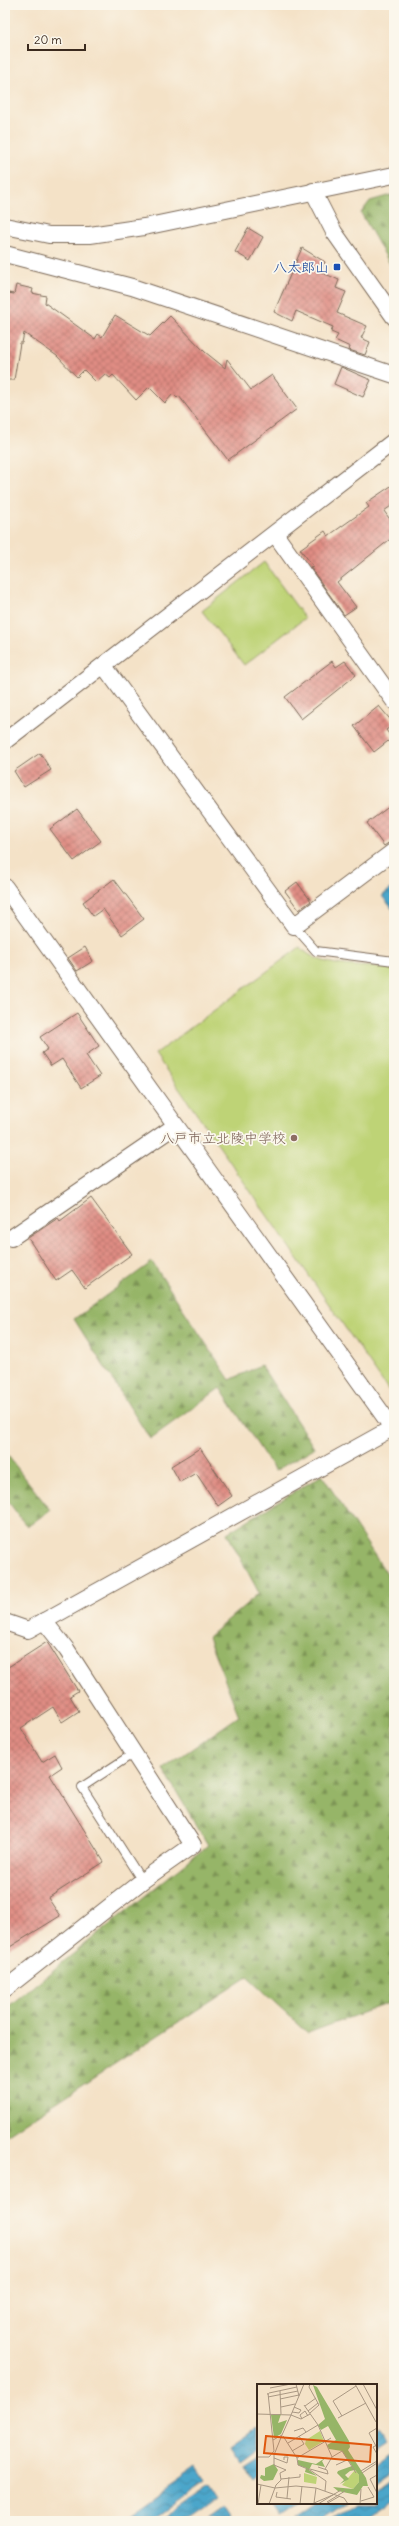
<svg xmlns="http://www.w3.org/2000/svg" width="399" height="2526" viewBox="0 0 399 2526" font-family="Delius,'Klee One',sans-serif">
  <defs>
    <pattern id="forest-firs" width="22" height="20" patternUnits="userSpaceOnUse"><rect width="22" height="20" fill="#96b567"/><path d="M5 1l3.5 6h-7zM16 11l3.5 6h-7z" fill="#7c9354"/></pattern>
    <pattern id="water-waves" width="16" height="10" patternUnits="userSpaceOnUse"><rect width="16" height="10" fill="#4ca6ca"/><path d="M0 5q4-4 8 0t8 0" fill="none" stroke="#4087a3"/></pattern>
    <pattern id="building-cross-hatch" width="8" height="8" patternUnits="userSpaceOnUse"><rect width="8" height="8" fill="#df8c83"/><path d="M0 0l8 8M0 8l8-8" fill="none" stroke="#b6736b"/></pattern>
  </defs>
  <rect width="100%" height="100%" fill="#fbf7ec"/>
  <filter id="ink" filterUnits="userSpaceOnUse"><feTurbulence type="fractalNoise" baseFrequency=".025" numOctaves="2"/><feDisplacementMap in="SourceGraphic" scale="8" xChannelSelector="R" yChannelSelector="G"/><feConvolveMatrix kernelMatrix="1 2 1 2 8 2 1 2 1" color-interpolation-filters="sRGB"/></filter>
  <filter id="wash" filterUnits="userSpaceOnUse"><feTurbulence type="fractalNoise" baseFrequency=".012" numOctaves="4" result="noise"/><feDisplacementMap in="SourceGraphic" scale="16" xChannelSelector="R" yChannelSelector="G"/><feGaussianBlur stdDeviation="0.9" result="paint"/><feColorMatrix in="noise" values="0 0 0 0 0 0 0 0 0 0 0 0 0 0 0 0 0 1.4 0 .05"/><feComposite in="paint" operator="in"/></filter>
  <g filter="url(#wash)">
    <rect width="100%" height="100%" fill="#f4e2c7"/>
    <g fill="#bed376" stroke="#7c7e4a">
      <path d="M264 562 305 618 244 665 202 611Z"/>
      <path d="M300 947C320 969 360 965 388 968L394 971V1398L155 1054Z"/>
    </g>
    <g fill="url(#forest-firs)" stroke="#687042">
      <path d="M394 194V271L361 213 370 201Z"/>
      <path d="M152 1262 230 1380 261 1365 314 1448 275 1471 220 1388 150 1439 74 1319Z"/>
      <path d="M5 1452 50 1510 27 1527 5 1497Z"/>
      <path d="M322 1475 394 1585V2001L308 2033 247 1977 5 2136V2009L208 1845 163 1769 239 1716 208 1637 259 1593 227 1533Z"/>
    </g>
    <g fill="url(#water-waves)" stroke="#446874">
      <path d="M394 886V911L382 896Z"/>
      <path d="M258 2427V2447L240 2460 231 2446Z"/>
      <path d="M379 2427 389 2440 376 2449V2429Z"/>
      <path d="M394 2451V2470L376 2483V2464Z"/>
      <path d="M258 2453V2472L252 2477 243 2463Z"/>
      <path d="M196 2469 205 2483 151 2521H122Z"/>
      <path d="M394 2477V2496L359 2521H331L357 2503H376V2490Z"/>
      <path d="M209 2487 218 2501 189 2521H160Z"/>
      <path d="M270 2503H298L277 2517Z"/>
      <path d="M319 2503H347L321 2521H293Z"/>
      <path d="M224 2509 232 2521H207Z"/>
    </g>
    <g id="blocks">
      <g fill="url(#building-cross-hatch)">
        <path d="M248 228 263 237 250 261 235 252Z"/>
        <path d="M302 248 325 262 321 272 339 280 336 288 346 292 337 313 367 326 361 338 370 342 365 355 349 350 350 347 335 340 338 335 331 332 333 327 296 311 292 321 274 312Z"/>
        <path d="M16 285 33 289 32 293 46 296 45 303 95 339 98 334 102 337 115 315 150 336 170 316 205 352 225 368 227 359 251 390 272 375 297 409 228 460 179 396 177 398 173 394 165 403 149 387 136 400 113 375 110 378 105 374 96 382 84 370 77 377 57 356 24 333 22 343H20L14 380H5V308L8 293 14 294Z"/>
        <path d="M341 367 371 380 363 397 334 384Z"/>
        <path d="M394 484V504L384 511 394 525V536L337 582 356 607 344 615 310 567 313 566 300 549 325 531 328 536 369 507 366 503Z"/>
        <path d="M332 661 336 667 345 661 356 675 301 719 285 697Z"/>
        <path d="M379 706 394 724 386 730 392 738 374 752 354 726Z"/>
        <path d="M40 753 51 770 24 787 14 771Z"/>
        <path d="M394 803V839L384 846 367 823Z"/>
        <path d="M77 809 101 841 74 861 50 829Z"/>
        <path d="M114 879 144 919 122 935 103 909 93 916 83 902Z"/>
        <path d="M297 882 311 901 299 910 285 891Z"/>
        <path d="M85 947 93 961 77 971 68 958Z"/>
        <path d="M77 1013 99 1046 86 1055 100 1076 81 1088 62 1059 51 1066 42 1053 48 1049 40 1037Z"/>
        <path d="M91 1198 132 1254 85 1288 72 1270 56 1281 28 1238 58 1218 60 1221Z"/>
        <path d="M200 1448 232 1496 218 1506 196 1473 180 1482 171 1466Z"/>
        <path d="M47 1642 78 1691 70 1696 79 1711 62 1722 53 1707 21 1728 42 1762 55 1754 62 1767 50 1775 104 1862 48 1898 60 1916 5 1950V1669Z"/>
      </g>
    </g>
  </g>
  <g filter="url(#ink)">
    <use href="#blocks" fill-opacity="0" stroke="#7c6a59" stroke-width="1"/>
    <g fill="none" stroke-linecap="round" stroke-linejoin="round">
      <defs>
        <g id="service">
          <path d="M294 926 316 951 394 961"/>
          <path d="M134 1753 82 1787 142 1881"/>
        </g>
        <g id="minor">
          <path d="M313 191 334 232 394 317"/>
          <path d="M5 226 49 235H90L144 227 394 175"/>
          <path d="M5 254 132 287 394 375"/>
          <path d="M275 534 394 701"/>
          <path d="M104 666 294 926 394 851"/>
          <path d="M5 741 394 441"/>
          <path d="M5 887 394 1430"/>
          <path d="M11 1238 175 1126"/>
          <path d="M5 1622 28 1630 394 1427"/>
          <path d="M5 1989 142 1881 193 1845 67 1650 44 1621"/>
        </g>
      </defs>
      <use href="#service" stroke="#7c6a59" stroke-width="10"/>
      <use href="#minor" stroke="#7c6a59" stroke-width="18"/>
      <use href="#service" stroke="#fff" stroke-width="8"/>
      <use href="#minor" stroke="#fff" stroke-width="16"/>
    </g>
  </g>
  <rect fill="#1a4fb4" stroke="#fbf7ec" stroke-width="1.5" x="333" y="263" width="8" height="8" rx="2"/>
  <circle fill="#8d6e63" stroke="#fbf7ec" stroke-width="1.5" cx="294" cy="1138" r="4"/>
  <g text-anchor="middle" stroke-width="3.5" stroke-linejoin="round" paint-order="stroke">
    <g font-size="14" fill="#164399" stroke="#fbf7ec" text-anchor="end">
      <text x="329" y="272">八太郎山</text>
    </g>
    <g font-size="14" fill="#785e54" stroke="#fbf7ec" text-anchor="end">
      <text x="286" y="1143">八戸市立北陵中学校</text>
    </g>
  </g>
  <g transform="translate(257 2384)">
    <rect width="120" height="120" fill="#f4e2c7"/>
    <path d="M63 47 67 57 52 66 48 60 49 56ZM98 86 102 91V98L96 105 85 101ZM47 89 60 93 59 100 47 98Z" fill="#bed376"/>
    <path d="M56 1 60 3 92 57 93 63 91 66 109 94 111 102H106L100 111 81 107 76 103 96 105 102 98V91L98 86 93 87 88 91 92 95 83 100 87 96 80 89 81 87 95 82 85 67 72 65 70 61 79 56 71 42 64 46 61 41 68 35ZM24 30 21 39 30 36 24 50 17 54 14 31ZM71 72 65 77 68 83 55 80 52 86 60 92 48 88 49 84 41 81V76L59 80ZM17 80 21 86 16 96 7 97 3 94 4 91 8 92V84Z" fill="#96b567"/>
    <path fill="none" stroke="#aa9883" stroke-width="1" d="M39 0 42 12M98 0 119 38M106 0 120 26M13 4 34 0M23 7 24 30M12 9 40 3M11 13 41 7M23 15 42 11M47 21 61 41 75 73 68 85M48 22 59 14M24 23 38 20M51 27 61 19M35 28 42 29 44 26 37 23M53 29 62 21 52 3 53 0M0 30 34 31 47 0M85 32 76 17 99 2M81 34 109 19M45 35 43 31 48 27 51 32M120 44 112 49 120 64M37 47 46 44 49 48M26 52 40 74 41 81 53 86 69 97 68 107M16 56 25 51 34 31 44 35 53 30M31 59 61 41M120 61 116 63 120 70M35 67 47 60 42 52M0 73H12L17 67 11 9V11M75 73 85 67 99 89M17 74 30 79 31 73H27V76M40 74 74 54M79 81 90 76M53 85 71 90 70 86 61 83M104 87 120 77M105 89 120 79M120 91 113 95 120 109M24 95 43 93V90M0 100 18 104 39 102 59 104 87 114 91 120M20 108 19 113 34 115M30 114 32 93M104 117 117 113 111 103M70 118 88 107M57 119 78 110M57 119 59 104M1 120 4 101M12 120 19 101 24 96 23 89 29 86 17 81V71L25 51M43 120 45 102M61 120 84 106M69 120 83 112M103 120 104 105"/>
    <path fill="#df570d" fill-opacity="0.15" stroke="#df570d" stroke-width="2" d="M9 52 114 61 113 78 7 69Z"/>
    <rect width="120" height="120" fill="none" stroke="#3b2a1e" stroke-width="2"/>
  </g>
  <rect width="399" height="2526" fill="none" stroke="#fbf7ec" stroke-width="20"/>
  <path d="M28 44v6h57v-6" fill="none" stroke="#3b2a1e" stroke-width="2"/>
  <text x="34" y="44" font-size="12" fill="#3b2a1e" stroke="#fbf7ec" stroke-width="3" paint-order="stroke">20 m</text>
</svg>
